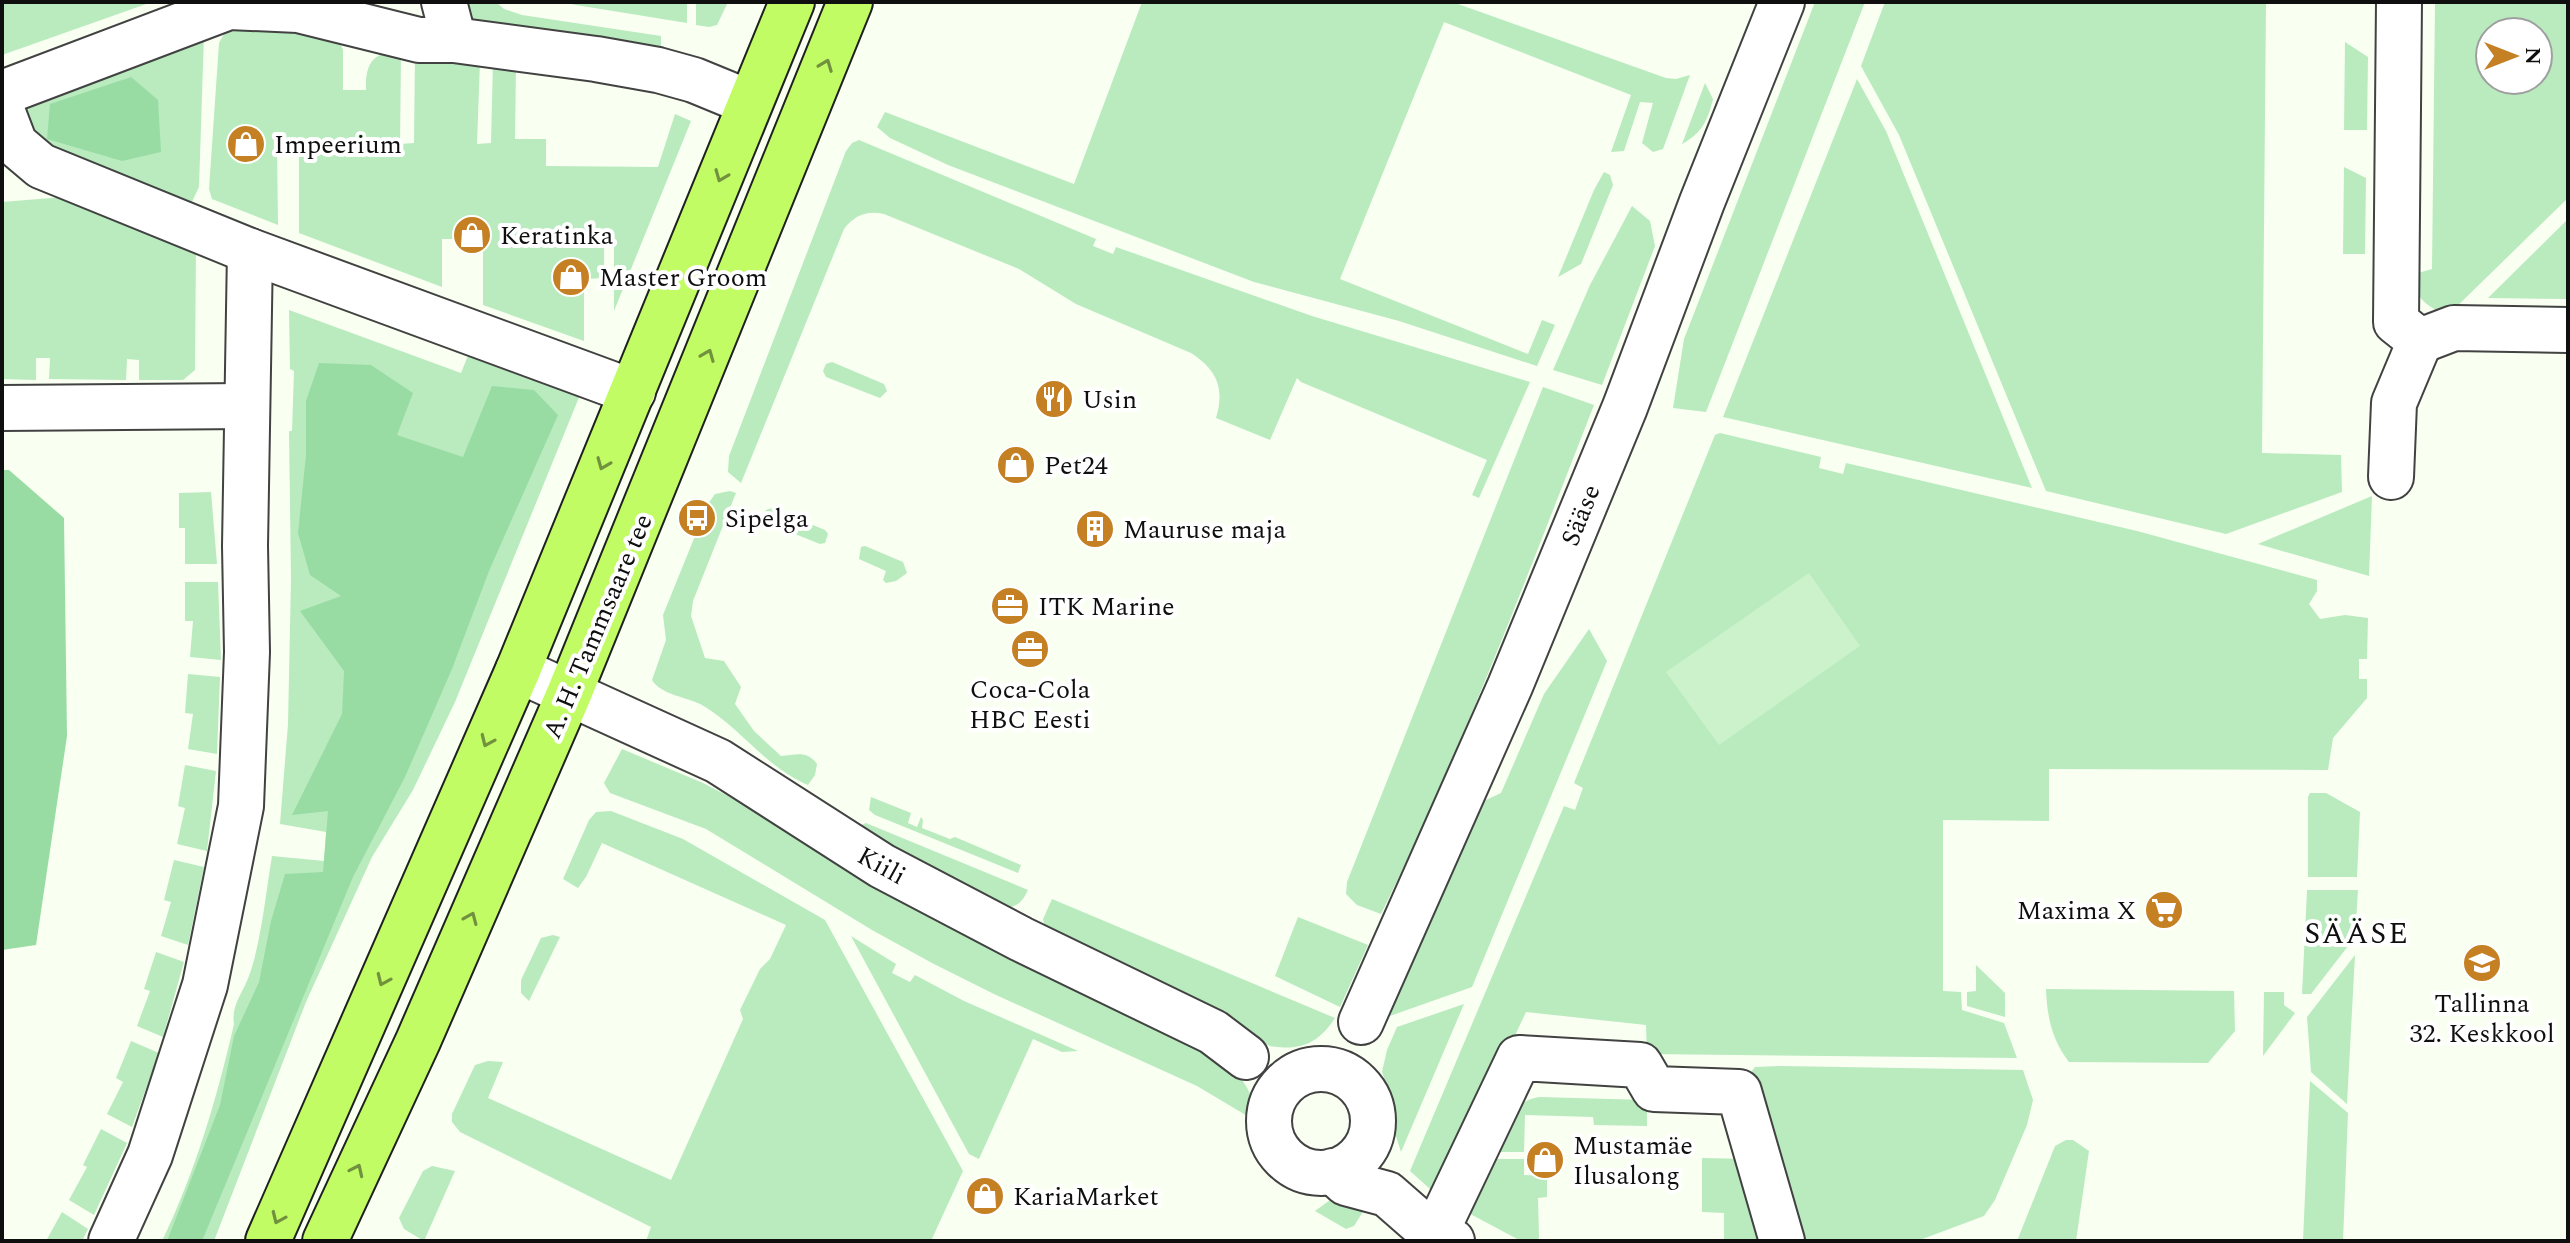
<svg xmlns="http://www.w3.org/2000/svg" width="2570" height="1243" viewBox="0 0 2570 1243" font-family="Spectral,serif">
  <rect width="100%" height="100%" fill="#f9fff1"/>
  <g fill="#b9ebbf" fill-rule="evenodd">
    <path d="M2 2H152L2 55Z"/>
    <path d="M461 2H496L504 9 522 15 661 36V52L481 23 472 18Z"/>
    <path d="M562 2H687V23L576 5Z"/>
    <path d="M696 2H728L717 25 709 27 696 25Z"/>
    <path d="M1142 2H1458V4L1666 78 1676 79 1690 75 1663 149 1653 152 1642 143 1653 103 1640 102 1624 151 1611 152 1631 95 1444 22 1340 279 1528 354 1542 320 1555 325 1537 366 1399 321 1254 282 948 165 890 138 877 127 885 112 1074 184Z"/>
    <path d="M1815 2H1865L1706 412 1673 408 1684 339Z"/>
    <path d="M1885 2H2266L2262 453 2341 455 2342 492 2226 534 2046 491 1899 135 1861 66Z"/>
    <path d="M2435 2H2568V198L2447 316C2424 304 2419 300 2408 276L2432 269ZM2490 32H2538V80H2490Z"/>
    <path d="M229 25H259L338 39 343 50V90H366C365 64 373 50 401 53L400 144 414 143 415 54 480 61 477 144 491 143 493 62 516 66 515 139H546V166L658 167 675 114 691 121 614 311V237H604V278L584 279V341L483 305V239H442V287L299 233V144H277L278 225 212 199 209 189 219 43Z"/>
    <path d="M204 34 199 187 191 204 46 149C34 137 22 123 26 105Z"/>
    <path d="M2345 42 2368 57 2367 130H2344Z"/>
    <path d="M1857 79 1886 131 2032 488 1723 417Z"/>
    <path d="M1705 83 1713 99C1708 120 1702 133 1682 144Z"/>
    <path d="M859 140 1096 239 1093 246 1113 254 1116 247 1312 316 1530 382 1479 498 1472 495 1487 460 1301 382 1297 378 1270 440 1216 418C1225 388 1217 370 1191 353L1076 304 1019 269 884 214C868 210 854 215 844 229L741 483 728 472 729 456 846 151 852 143Z"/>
    <path d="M2344 167 2366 178 2365 254H2343Z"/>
    <path d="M1604 172 1610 175 1613 185 1581 264 1558 277 1594 190Z"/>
    <path d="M76 196 196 245 195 370 183 380H139V360L127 359 126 380 49 379 50 358H36V380L2 379V202Z"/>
    <path d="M1632 206 1650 221 1655 246 1602 385 1553 370 1590 285Z"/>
    <path d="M2568 219V299L2488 298Z"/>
    <path d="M289 310 461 373 471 348 582 390 455 702 413 790 372 857 306 1002 214 1241H162C195 1173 217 1098 234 1024 231 1005 243 993 249 976 261 943 266 892 272 856L324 861 326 832 280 824 288 724 291 579 289 431H292L294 371 290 369Z"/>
    <path d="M832 362 884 384 887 391 880 398 826 377 823 371 826 364Z"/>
    <path d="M1543 387 1594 405C1527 576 1462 750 1381 914L1357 905 1346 894 1347 882Z"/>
    <path d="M1720 433 1821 457 1819 468 1843 474 1846 463 2137 531 2317 580V591L2309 604 2320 619 2345 615 2368 618 2367 659H2359V679H2367V698L2333 738 2328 770 2049 769V821L1943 820V991L1961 992 1962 1010 2004 1023 2017 1058 1647 1054 1646 1025 1526 1012 1439 1197 1410 1171 1564 806 1575 810 1583 788 1574 783 1715 435Z"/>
    <path d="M730 491 736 493 693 601 691 616 705 658 724 661 741 687 735 704 754 731 781 756C796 755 807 750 817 764L815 775 808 785C764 766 741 728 702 705 687 697 661 695 652 680L666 640 663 615 708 504 715 494Z"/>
    <path d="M211 492 217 564H185V528H179V493Z"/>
    <path d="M2372 496 2369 576 2258 544Z"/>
    <path d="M772 508 825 530 828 534 825 543 820 544 765 522 764 517 766 510Z"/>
    <path d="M865 546 903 562 907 573 896 581 886 583 883 580 886 571 859 559 861 547Z"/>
    <path d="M185 582H218L221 660 190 657 193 621H185Z"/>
    <path d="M1589 629 1607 661 1472 987 1387 1017 1475 805 1501 793 1544 694Z"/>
    <path d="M188 674 220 677 217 754 188 749 193 714 185 713Z"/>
    <path d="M622 749 703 783 1182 1032C1213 1055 1258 1076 1254 1120L1197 1086 994 994 932 963 872 930 706 829 610 793 604 783Z"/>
    <path d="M185 765 216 771 207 851 177 844 185 808 178 806Z"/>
    <path d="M2310 793H2326L2360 812 2357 877H2308V797Z"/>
    <path d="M871 797 911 813 908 823 917 827 921 817 923 820 922 828 950 839 955 837 1021 865 1018 873 875 815 869 810Z"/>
    <path d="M611 811 683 839 825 920 963 1171 931 1241H646L651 1227 460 1132 452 1122V1114L475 1065 488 1061 503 1062 488 1098 671 1180 743 1019 740 1010 760 969 770 959 786 925 602 843 586 877 578 888 563 879 589 820 596 812Z"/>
    <path d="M866 823 1028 890C1023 900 1020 905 1008 908L873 842 859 826Z"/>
    <path d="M174 860 204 867 188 945 161 936 171 902 164 900Z"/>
    <path d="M2307 890H2358L2355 937 2311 994H2302Z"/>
    <path d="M1052 899 1335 1018C1318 1044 1300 1051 1270 1046L1045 928 1043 919Z"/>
    <path d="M1298 917 1368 945 1340 1007 1275 976Z"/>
    <path d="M553 935 560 937 529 1001 521 993V980L541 938Z"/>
    <path d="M851 936 896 964 892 973 910 982 915 975 964 1001 1078 1051 1062 1052 1033 1039 979 1159 969 1154Z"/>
    <path d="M156 952 184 962 163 1037 137 1026 150 991 144 989Z"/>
    <path d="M2355 955 2347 1104 2311 1072 2307 1017Z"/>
    <path d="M1976 965 2005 993V1017L1967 1006V992L1976 991Z"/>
    <path d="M2046 989 2234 991 2235 1031 2208 1063 2069 1062C2052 1040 2047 1017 2046 989Z"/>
    <path d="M2264 992H2284V1005L2295 1013 2263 1056Z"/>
    <path d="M1464 1004 1401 1152 1395 1133 1392 1100 1382 1072 1387 1050 1397 1027Z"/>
    <path d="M131 1041 159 1053 132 1127 107 1114 123 1082 116 1078Z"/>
    <path d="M1781 1066 2023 1070 2033 1100 2027 1125 1995 1200 1984 1216 1917 1241H1800L1752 1071 1755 1067Z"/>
    <path d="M2310 1081 2348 1113 2343 1241H2303Z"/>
    <path d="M1539 1097 1647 1100V1126L1594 1125 1593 1117 1525 1115 1524 1152H1488C1501 1129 1510 1102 1539 1097Z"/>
    <path d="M101 1129 127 1143 94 1215 69 1200 87 1167 83 1165Z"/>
    <path d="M2066 1140H2073L2089 1151 2076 1241H2017L2055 1146Z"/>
    <path d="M1702 1158 1749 1159 1772 1241H1724V1213L1702 1212Z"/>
    <path d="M1485 1159H1524V1175L1547 1176V1197L1538 1198 1539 1238 1536 1241H1521L1461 1209Z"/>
    <path d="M432 1166 455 1171 424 1241 404 1229 399 1218 423 1171Z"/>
    <path d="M1333 1198 1369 1202 1354 1226 1346 1229 1315 1211Z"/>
    <path d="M62 1212 88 1229 82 1241H46Z"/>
  </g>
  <g fill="#98dca4">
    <path d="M131 77 158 100 161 152 122 161 47 139 50 104Z"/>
    <path d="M319 363 371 365 413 393 397 435 463 457 492 386 534 390 558 415 489 571 452 669 405 777 353 877 202 1241H167L220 1105 234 1036 259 982 271 921 285 874 323 872 328 811 292 815 342 714 344 671 300 611 341 596 310 575 298 533 306 455V401Z"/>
    <path d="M2 470H9L64 518 67 736 36 945 2 950Z"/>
  </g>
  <path fill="#ccf2cb" d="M1809 573 1860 646 1719 745 1666 672Z"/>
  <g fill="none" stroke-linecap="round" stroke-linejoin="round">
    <defs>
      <g id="minor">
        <path d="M444 2 454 40"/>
        <path d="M2399 2 2396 322 2420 341 2454 328 2568 330"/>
        <path d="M2 93 229 7 298 10 419 40H454L596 59 658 70 694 80 750 103"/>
        <path d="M2 110 15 144 41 166 250 251 633 392"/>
        <path d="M2 408 247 406"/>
        <path d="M2391 477 2394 403 2420 341"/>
        <path d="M518 670 718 761 882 866 1021 939 1213 1032 1246 1057"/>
        <path d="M1361 1022 1510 686 1625 407 1702 202 1782 2"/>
        <circle cx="1321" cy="1121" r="52"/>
        <path d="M1333 1171 1346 1183 1387 1194 1419 1222 1452 1241"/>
        <path d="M1436 1232 1519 1058 1640 1065 1654 1089 1739 1092 1782 1241"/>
        <path d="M111 1241 150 1155 205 985 241 806 247 652 245 546 250 251"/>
      </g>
      <g id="primary">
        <path d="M268 1241 518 670 792 2"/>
        <path d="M325 1241 418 1041 569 694 850 2"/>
      </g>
    </defs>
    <use href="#minor" stroke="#424242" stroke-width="48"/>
    <use href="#primary" stroke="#202020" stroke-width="48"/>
    <use href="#minor" stroke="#fff" stroke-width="44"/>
    <use href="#primary" stroke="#c2fc64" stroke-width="44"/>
  </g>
  <defs><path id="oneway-chevron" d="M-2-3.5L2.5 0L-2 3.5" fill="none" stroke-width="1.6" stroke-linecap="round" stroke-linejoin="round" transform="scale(2)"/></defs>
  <g stroke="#71913e">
    <use href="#oneway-chevron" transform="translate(826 65) rotate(-69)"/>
    <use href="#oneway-chevron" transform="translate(721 176) rotate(112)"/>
    <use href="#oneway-chevron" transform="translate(708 355) rotate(-68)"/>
    <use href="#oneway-chevron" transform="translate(603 464) rotate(112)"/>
    <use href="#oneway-chevron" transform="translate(487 741) rotate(114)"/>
    <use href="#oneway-chevron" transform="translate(471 918) rotate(-67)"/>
    <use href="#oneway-chevron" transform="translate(383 980) rotate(114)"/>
    <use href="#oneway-chevron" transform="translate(357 1170) rotate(-65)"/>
    <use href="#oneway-chevron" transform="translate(278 1218) rotate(114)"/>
  </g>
  <defs>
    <symbol id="shop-disc" viewBox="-11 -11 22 22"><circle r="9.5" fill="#c48022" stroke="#fff"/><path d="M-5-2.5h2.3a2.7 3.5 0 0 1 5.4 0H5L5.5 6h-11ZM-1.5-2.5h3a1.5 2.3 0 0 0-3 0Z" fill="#fff"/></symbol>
    <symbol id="restaurant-disc" viewBox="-11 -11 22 22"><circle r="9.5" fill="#c48022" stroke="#fff"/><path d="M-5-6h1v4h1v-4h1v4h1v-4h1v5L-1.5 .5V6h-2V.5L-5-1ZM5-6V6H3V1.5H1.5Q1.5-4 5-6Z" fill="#fff"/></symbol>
    <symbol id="bus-disc" viewBox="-11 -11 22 22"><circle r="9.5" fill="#c48022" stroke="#fff"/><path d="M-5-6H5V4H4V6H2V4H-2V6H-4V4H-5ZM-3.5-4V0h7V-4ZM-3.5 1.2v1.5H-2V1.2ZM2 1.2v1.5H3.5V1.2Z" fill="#fff"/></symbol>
    <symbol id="building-disc" viewBox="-11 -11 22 22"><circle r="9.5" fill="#c48022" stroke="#fff"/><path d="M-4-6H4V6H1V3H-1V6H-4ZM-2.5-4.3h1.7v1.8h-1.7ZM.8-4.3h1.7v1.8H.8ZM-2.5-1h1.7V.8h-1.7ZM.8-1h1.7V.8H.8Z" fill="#fff"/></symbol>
    <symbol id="office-disc" viewBox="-11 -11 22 22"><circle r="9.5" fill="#c48022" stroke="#fff"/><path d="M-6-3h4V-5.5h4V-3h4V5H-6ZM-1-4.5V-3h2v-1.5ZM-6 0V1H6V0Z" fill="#fff"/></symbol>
    <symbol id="supermarket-disc" viewBox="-11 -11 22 22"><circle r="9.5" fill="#c48022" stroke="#fff"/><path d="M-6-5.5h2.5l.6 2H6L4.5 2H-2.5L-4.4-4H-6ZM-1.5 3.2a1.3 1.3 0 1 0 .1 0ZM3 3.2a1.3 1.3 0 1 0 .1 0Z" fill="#fff"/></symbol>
    <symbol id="school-disc" viewBox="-11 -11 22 22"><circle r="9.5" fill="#c48022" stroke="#fff"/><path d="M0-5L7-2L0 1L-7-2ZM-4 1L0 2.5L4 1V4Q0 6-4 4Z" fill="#fff"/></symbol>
  </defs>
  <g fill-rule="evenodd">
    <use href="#shop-disc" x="224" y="122" width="44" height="44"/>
    <use href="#shop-disc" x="450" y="213" width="44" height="44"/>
    <use href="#shop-disc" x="549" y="255" width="44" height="44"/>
    <use href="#restaurant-disc" x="1032" y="377" width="44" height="44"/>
    <use href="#shop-disc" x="994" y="443" width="44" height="44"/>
    <use href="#bus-disc" x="675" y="496" width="44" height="44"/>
    <use href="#building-disc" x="1073" y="507" width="44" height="44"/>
    <use href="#office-disc" x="988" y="584" width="44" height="44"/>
    <use href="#office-disc" x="1008" y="627" width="44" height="44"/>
    <use href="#supermarket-disc" x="2142" y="888" width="44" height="44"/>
    <use href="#school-disc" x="2460" y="941" width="44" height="44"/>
    <use href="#shop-disc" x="1523" y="1138" width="44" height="44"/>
    <use href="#shop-disc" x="963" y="1174" width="44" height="44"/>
  </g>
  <g text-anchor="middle" stroke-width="8" stroke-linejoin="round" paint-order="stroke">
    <g font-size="26" fill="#0f0f0f" stroke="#fff" text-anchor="start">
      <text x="274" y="153">Impeerium</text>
      <text x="500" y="244">Keratinka</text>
      <text x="599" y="286">Master Groom</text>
      <text x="1082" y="408">Usin</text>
      <text x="1044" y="474">Pet24</text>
      <text x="725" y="527">Sipelga</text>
      <text x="1123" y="538">Mauruse maja</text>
      <text x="1038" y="615">ITK Marine</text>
      <text x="1030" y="698" text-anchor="middle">Coca-Cola<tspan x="1030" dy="30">HBC Eesti</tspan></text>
      <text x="2136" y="919" text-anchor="end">Maxima X</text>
      <text x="2482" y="1012" text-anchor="middle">Tallinna<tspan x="2482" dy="30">32. Keskkool</tspan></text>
      <text x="1573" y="1154">Mustamäe<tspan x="1573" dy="30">Ilusalong</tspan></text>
      <text x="1013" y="1205">KariaMarket</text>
    </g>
    <g font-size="26" fill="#0f0f0f" stroke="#fff">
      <text transform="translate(1580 515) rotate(-68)" y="9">Sääse</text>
      <text transform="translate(597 626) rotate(-67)" y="9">A. H. Tammsaare tee</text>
      <text transform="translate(882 865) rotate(29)" y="9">Kiili</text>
    </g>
    <g font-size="30" letter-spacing="2" fill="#0f0f0f" stroke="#fff">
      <text x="2357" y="943">SÄÄSE</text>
    </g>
  </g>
  <rect width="2570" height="1243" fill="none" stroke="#0f0f0f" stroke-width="8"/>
  <g transform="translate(2514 56) rotate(90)"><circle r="38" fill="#ffffff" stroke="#9f9f9f" stroke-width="2"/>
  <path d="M0-6L14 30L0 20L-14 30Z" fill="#c48022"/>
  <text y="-12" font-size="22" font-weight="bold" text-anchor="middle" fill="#0f0f0f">N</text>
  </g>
</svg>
